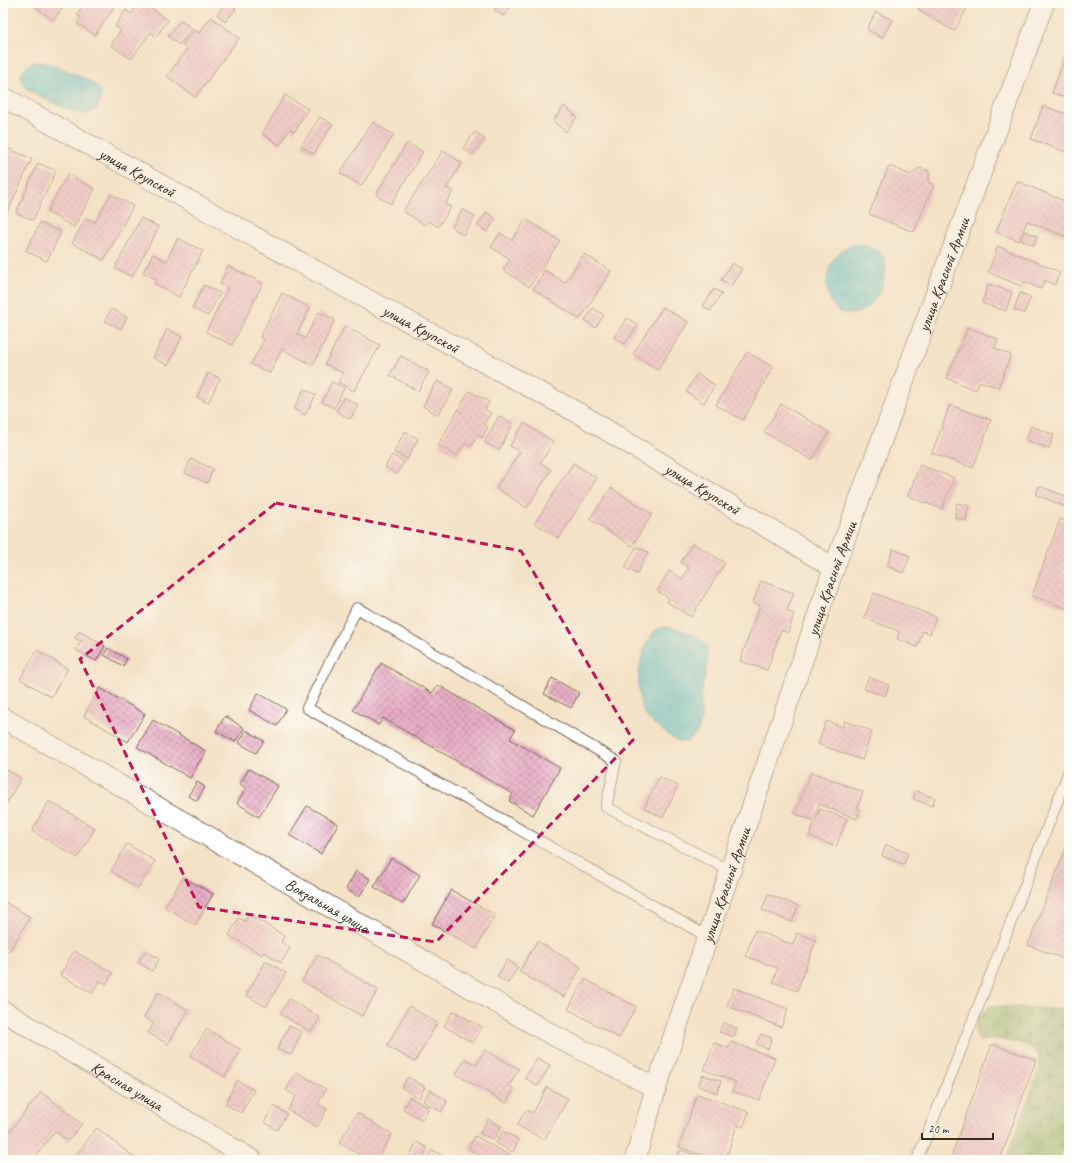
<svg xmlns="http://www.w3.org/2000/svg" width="1072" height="1163" viewBox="0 0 1072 1163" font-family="Caveat,sans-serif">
  <defs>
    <pattern id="forest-firs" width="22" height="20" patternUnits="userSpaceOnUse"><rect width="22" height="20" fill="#88b36b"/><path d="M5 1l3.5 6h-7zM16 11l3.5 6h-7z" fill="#709257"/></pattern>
    <pattern id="water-ripples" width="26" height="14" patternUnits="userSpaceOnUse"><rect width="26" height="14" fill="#52bfcb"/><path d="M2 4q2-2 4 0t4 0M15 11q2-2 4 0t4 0" fill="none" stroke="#459ba4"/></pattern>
    <pattern id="building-cross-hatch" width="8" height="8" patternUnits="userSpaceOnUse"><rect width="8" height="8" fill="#e8aec6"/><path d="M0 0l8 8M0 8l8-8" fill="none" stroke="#bd8ea0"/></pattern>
  </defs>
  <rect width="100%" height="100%" fill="#fdfcf7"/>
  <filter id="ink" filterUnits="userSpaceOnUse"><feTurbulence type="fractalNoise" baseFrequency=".025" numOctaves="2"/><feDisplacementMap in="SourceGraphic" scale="8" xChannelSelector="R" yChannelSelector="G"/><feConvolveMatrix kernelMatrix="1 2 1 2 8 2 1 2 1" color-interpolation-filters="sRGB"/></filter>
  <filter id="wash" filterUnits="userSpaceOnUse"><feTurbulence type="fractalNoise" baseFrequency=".012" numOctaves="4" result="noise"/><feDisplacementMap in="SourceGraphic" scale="16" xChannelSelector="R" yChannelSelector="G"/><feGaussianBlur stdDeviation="0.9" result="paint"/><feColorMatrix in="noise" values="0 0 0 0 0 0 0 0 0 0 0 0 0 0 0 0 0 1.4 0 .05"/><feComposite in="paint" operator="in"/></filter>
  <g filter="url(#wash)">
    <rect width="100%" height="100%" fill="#f4e2c7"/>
    <path fill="url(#forest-firs)" stroke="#626e44" d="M990 1006 1058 1009 1069 1011V1104L1068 1107 1069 1108V1131L1064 1141 1059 1160H1006L1040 1067 1038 1054 1025 1044 997 1039 979 1041 975 1032 978 1017Z"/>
    <g fill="url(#water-ripples)" stroke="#467474">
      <path d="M37 62C40 62 43 63 46 63 56 66 90 79 96 86 102 92 101 99 98 106 95 111 90 114 85 114 74 114 36 95 26 88 16 76 22 65 37 62Z"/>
      <path d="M862 244C870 247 881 251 884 259 887 266 885 276 883 283 877 300 863 318 843 313 838 312 834 307 832 303 819 279 832 244 862 244Z"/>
      <path d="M665 627C677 628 700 634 706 646 711 655 702 686 701 697 700 708 703 722 698 731 696 735 690 739 687 742 678 743 672 738 665 732 659 727 651 723 646 716 633 698 638 648 654 632 657 629 661 628 665 627Z"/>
    </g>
    <g id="blocks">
      <g fill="url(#building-cross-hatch)">
        <path d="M31 3H67L53 20Z"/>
        <path d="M85 3H117L95 35 77 23 81 17 77 14Z"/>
        <path d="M140 3H143L168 20 156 37 151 32 131 59 111 45 121 30 115 26 126 10 131 14Z"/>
        <path d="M226 3H229L236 9 225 22 217 14Z"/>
        <path d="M500 3H513L504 16 495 10Z"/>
        <path d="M922 3H966L969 5 954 31 918 10Z"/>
        <path d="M876 12 892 20 882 38 867 29Z"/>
        <path d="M211 17 239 38 195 97 167 76 187 49 182 45 194 30 199 33Z"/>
        <path d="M181 20 192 29 179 45 168 36Z"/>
        <path d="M1069 46V99L1052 93Z"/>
        <path d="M285 95 308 109 294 132 290 129 280 145 262 134Z"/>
        <path d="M564 106 577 117 566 132 553 121Z"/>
        <path d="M1043 106 1069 115V153L1031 139Z"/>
        <path d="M320 117 332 124 314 154 301 146Z"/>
        <path d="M373 122 394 135 361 186 340 173Z"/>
        <path d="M475 132 485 139 472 155 463 148Z"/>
        <path d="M407 143 423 152 391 204 376 195Z"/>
        <path d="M3 146 32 159 6 215 3 214Z"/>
        <path d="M443 151 462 163 446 188 453 192 445 204 451 207 438 227 429 221 425 225 403 211Z"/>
        <path d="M38 163 56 171 33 220 16 213Z"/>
        <path d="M889 166 911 175 919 168 929 171V183L934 184 914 232 869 214Z"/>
        <path d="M68 174 95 189 74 227 47 212Z"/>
        <path d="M1017 181 1069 203V214L1068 217H1069V238L1027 221 1019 241 996 232Z"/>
        <path d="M111 194 133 206 104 260 72 243 86 218 95 222Z"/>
        <path d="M463 209 475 217 463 235 452 227Z"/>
        <path d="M487 212 496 219 487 232 477 225Z"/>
        <path d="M141 218 159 227 132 277 115 268Z"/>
        <path d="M526 219 560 241 529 287 503 270 510 259 491 247 500 233 512 240Z"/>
        <path d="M40 223 61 232 47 261 26 251Z"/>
        <path d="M1025 231 1037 236 1034 245 1021 240Z"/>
        <path d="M178 238 203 251 179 297 154 283 156 279 143 272 153 254 166 261Z"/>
        <path d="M998 246 1060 272 1055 285 1045 280 1041 289 1025 282 1023 287 988 272Z"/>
        <path d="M584 254 611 271 580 319 533 289 545 270 565 283Z"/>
        <path d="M732 263 742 269 731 286 721 280Z"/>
        <path d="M228 266 263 283 232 345 206 332 228 288 220 284Z"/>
        <path d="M988 284 1012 292 1006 311 982 303Z"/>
        <path d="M204 285 220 293 208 316 192 308Z"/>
        <path d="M714 289 722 294 710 311 703 306Z"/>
        <path d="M282 293 310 308 297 334 305 338 319 312 335 320 313 365 282 349 270 373 251 364 264 340 260 337Z"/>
        <path d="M1020 293 1031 297 1024 313 1014 310Z"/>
        <path d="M663 307 688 322 658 370 633 354Z"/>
        <path d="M593 308 604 315 595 328 585 320Z"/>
        <path d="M111 309 127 317 121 329 105 321Z"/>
        <path d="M627 318 638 325 625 344 614 337Z"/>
        <path d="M345 326 380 345 354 391 338 382 343 373 325 364Z"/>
        <path d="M968 327 998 339 994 348 1011 355 998 388 980 381 976 390 947 378Z"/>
        <path d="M167 329 182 337 168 365 153 358Z"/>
        <path d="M747 352 773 367 743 420 716 405Z"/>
        <path d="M401 356 429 372 418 391 390 375Z"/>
        <path d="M208 373 220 378 208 403 197 397Z"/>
        <path d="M697 374 715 385 704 403 686 392Z"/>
        <path d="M437 381 453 390 438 415 423 406Z"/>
        <path d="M332 382 344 388 334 408 322 402Z"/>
        <path d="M304 389 316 395 305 415 294 409Z"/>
        <path d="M469 391 489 402 485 410 491 413 484 424 488 427 482 438 478 435 471 447 465 443 457 456 438 445Z"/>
        <path d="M344 397 358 405 350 419 336 411Z"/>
        <path d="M781 404 829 432 812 460 764 432Z"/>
        <path d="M950 405 991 420 973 468 932 453Z"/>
        <path d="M499 416 513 424 499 450 484 442Z"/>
        <path d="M524 423 554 442 540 463 551 470 527 508 496 488 520 452 510 446Z"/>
        <path d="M1031 426 1054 435 1049 448 1026 440Z"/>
        <path d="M405 431 418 439 407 459 394 452Z"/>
        <path d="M392 455 404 462 397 474 385 467Z"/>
        <path d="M191 459 213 469 207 483 185 473Z"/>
        <path d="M573 463 597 478 559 538 535 523Z"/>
        <path d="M920 465 954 478 942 509 908 496Z"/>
        <path d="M1039 486 1068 497 1064 506 1036 495Z"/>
        <path d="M611 488 652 514 632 546 590 519Z"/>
        <path d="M957 503 969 505 966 520 955 518Z"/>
        <path d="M1060 519 1069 522V609L1032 596Z"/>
        <path d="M693 543 725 563 691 617 667 602 669 598 657 591 669 571 682 579 689 568 681 562Z"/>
        <path d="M636 547 648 552 637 574 625 568Z"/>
        <path d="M893 549 910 556 903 573 887 566Z"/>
        <path d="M761 581 794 593 787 611 794 614 788 633 781 630 767 670 740 661 760 605 753 603Z"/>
        <path d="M874 593 936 617 930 634 923 631 917 647 897 639 899 631 864 618Z"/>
        <path d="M79 631 105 646 96 661 76 650 81 641 75 638Z"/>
        <path d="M108 648 127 659 123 666 104 655Z"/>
        <path d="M37 650 68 669 51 697 20 679Z"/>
        <path d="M381 663 432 693 438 685 515 730 510 739 560 768 533 815 509 801 513 794 383 718 379 725 353 710Z"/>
        <path d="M869 677 889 685 885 696 864 689Z"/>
        <path d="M552 678 579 693 571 708 544 694Z"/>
        <path d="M100 688 145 714 128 742 84 716Z"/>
        <path d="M258 693 286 709 277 726 249 710Z"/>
        <path d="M225 716 244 728 235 742 216 731Z"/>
        <path d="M153 720 206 751 190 778 137 747Z"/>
        <path d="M826 721 843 727 845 721 872 731 862 760 818 744Z"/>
        <path d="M246 730 264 741 256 753 239 743Z"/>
        <path d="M3 768 21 778 5 806 3 805Z"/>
        <path d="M249 769 278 786 259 817 237 803 246 788 240 784Z"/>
        <path d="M811 772 863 792 857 808 860 809 857 819 819 804 813 820 795 814Z"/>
        <path d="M659 777 678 786 663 818 644 808Z"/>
        <path d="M197 782 205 787 197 801 188 796Z"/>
        <path d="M916 791 935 798 932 806 913 799Z"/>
        <path d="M49 801 95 828 78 858 32 831Z"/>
        <path d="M307 806 338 824 321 854 289 835Z"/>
        <path d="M820 809 847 819 836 847 809 836Z"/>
        <path d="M1069 840V961L1028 945Z"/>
        <path d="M127 844 155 861 138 888 111 871Z"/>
        <path d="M886 845 908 853 904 864 882 856Z"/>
        <path d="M391 858 420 875 403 904 374 887Z"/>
        <path d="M356 871 370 879 359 897 346 889Z"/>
        <path d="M183 877 213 894 195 925 165 907Z"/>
        <path d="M451 890 495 915 476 949 432 924Z"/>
        <path d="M768 894 798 906 792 922 762 910Z"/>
        <path d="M3 901 30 917 9 952 3 948Z"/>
        <path d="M249 914 284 936 281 942 290 948 281 963 264 952 262 955 229 935 239 918 245 921Z"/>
        <path d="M755 930 793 945 797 933 816 940 797 991 773 982 778 968 745 956Z"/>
        <path d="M537 941 581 967 564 997 519 972Z"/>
        <path d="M146 950 159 959 152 971 138 962Z"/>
        <path d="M74 951 113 973 106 984 100 980 92 993 60 975Z"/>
        <path d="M318 955 378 990 362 1016 302 981Z"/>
        <path d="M507 960 518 967 508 983 497 977Z"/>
        <path d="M266 961 286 973 266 1007 246 995Z"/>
        <path d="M585 979 636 1007 619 1038 568 1009Z"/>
        <path d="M734 988 788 1009 781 1027 727 1006Z"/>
        <path d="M158 992 188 1010 168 1044 148 1033 154 1023 144 1017Z"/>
        <path d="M289 999 320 1018 311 1032 280 1014Z"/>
        <path d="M409 1006 437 1023 415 1062 387 1046Z"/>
        <path d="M453 1011 482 1027 473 1043 444 1026Z"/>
        <path d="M723 1023 737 1028 734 1037 719 1032Z"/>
        <path d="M289 1026 302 1032 291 1055 277 1049Z"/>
        <path d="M207 1029 241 1050 225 1077 190 1056Z"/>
        <path d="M761 1034 772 1038 768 1049 756 1044Z"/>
        <path d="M731 1042 775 1058 759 1100 732 1091 736 1082 704 1070 714 1043 729 1048Z"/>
        <path d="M992 1044 1036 1060 1000 1160H950Z"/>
        <path d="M485 1050 519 1069 509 1086 514 1089 506 1103 456 1074 465 1059 476 1065Z"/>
        <path d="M537 1058 550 1065 538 1086 525 1078Z"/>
        <path d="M297 1072 326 1089 318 1104 327 1109 317 1127 288 1110 296 1096 286 1090Z"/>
        <path d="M703 1075 721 1081 717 1093 698 1086Z"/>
        <path d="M408 1077 425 1087 419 1098 402 1088Z"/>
        <path d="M237 1080 254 1090 241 1113 225 1104Z"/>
        <path d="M547 1087 568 1099 544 1140 517 1125 526 1110 533 1113Z"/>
        <path d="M430 1090 447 1101 441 1112 423 1101Z"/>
        <path d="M41 1092 82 1124 68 1141 55 1131 33 1160H5L3 1159V1140Z"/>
        <path d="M697 1094 749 1112 743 1127 737 1125 725 1160H717L679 1147Z"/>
        <path d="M410 1097 429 1108 422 1120 403 1109Z"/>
        <path d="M274 1106 287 1114 277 1130 264 1122Z"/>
        <path d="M357 1113 392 1134 377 1160H369L339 1143Z"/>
        <path d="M488 1119 501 1126 494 1140 480 1133Z"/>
        <path d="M97 1128 137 1160H72Z"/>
        <path d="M503 1131 519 1140 513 1152 496 1143Z"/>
        <path d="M475 1136 512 1157 510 1160H488L468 1149Z"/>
        <path d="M417 1142 427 1148 421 1160H407Z"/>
        <path d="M432 1150 450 1160H427Z"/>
        <path d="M680 1150 702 1157 701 1160H676Z"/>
      </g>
    </g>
  </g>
  <g filter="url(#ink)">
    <use href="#blocks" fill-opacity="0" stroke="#7c6a59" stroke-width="1"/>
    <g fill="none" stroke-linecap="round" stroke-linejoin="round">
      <defs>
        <g id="lane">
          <path d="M708 937 307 708 357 608 616 761 606 807 731 871"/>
          <path d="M917 1160 980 1002 1069 771"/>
        </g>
        <g id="street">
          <path id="s1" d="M3 97 350 290 580 414 834 568"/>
          <path id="s2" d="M3 718 549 1033 656 1088"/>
          <path id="s3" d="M3 1011 252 1160"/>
          <path id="s4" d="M635 1160 656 1088 834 568 1044 3"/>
        </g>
      </defs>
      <use href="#lane" stroke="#7c6a59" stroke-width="12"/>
      <use href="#street" stroke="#7c6a59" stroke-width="22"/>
      <use href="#lane" stroke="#fff" stroke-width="10"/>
      <use href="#street" stroke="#fff" stroke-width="20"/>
    </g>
  </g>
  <path d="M0 0H1072V1163H0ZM276 503 521 551 633 740 436 942 199 907 80 659Z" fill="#f4e2c7" fill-opacity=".55" fill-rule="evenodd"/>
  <path fill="none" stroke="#c2185b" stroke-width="3" stroke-dasharray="8 5" stroke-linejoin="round" d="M276 503 521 551 633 740 436 942 199 907 80 659Z"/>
  <g text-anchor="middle" stroke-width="3" stroke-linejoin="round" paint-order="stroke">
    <g font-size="16" fill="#3b2a1e" stroke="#fdfcf7">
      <text dy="6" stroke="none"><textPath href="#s1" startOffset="154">улица Крупской</textPath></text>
      <text dy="6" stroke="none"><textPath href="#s4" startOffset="938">улица Красной Армии</textPath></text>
      <text dy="6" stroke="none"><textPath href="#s1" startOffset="478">улица Крупской</textPath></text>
      <text dy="6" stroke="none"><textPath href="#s1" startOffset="802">улица Крупской</textPath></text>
      <text dy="6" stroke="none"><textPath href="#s4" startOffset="614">улица Красной Армии</textPath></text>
      <text dy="6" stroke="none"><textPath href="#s4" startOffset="290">улица Красной Армии</textPath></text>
      <text dy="6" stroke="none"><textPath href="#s2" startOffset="375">Вокзальная улица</textPath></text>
      <text dy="6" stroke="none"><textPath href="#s3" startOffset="145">Красная улица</textPath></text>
    </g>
  </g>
  <rect width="1072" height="1163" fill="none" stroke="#fdfcf7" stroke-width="16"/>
  <path d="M922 1133v6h71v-6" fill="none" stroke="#3b2a1e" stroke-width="2"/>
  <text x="928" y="1133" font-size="12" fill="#3b2a1e" stroke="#fdfcf7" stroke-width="3" paint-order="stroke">20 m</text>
</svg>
